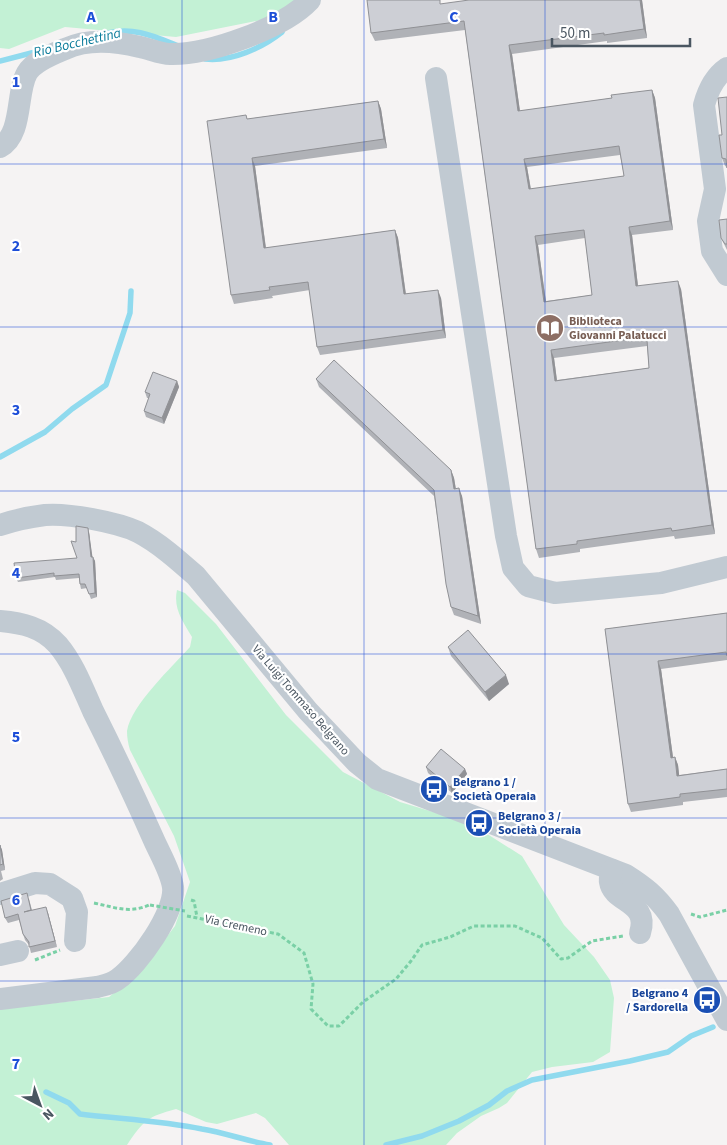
<svg xmlns="http://www.w3.org/2000/svg" width="727" height="1145" viewBox="0 0 727 1145" font-family="'Source Sans 3',sans-serif">
  <rect width="100%" height="100%" fill="#f5f3f3"/>
  <g fill="#c3f1d5">
    <path d="M0 0H300L286 15 176 37 65 27 9 49 0 48Z"/>
    <path d="M177 590 185 593 216 624 286 715 343 772 400 802 470 823 522 856 564 925 594 957 610 980 614 998 610 1052 593 1062 552 1067 532 1072 507 1103 499 1108 481 1116 457 1133 446 1145H289L265 1118 256 1113 217 1124 206 1122 176 1109C147 1117 144 1120 127 1145H0V1009L109 997 141 970 175 926 190 882 174 836 130 750C128 744 127 737 127 731 131 705 173 666 190 647L192 637C183 621 173 609 177 590Z"/>
  </g>
  <g fill="none" stroke-linecap="round" stroke-linejoin="round">
    <g stroke="#90daee" stroke-width="5.5">
      <path d="M108 33C134 27 153 36 176 45"/>
      <path d="M205 59C231 62 262 48 282 32"/>
      <path d="M0 61 39 51"/>
      <path d="M0 457 45 432 72 409 106 385 130 313 131 291"/>
      <path d="M46 1092 69 1103 80 1114C121 1119 162 1121 202 1129 226 1133 247 1141 270 1145"/>
      <path d="M386 1145 422 1136 459 1121 489 1105 507 1091 532 1080 630 1061 668 1052 691 1036 713 1027"/>
    </g>
    <g stroke="#7ad0a6" stroke-width="3" stroke-dasharray="4 2.5" stroke-linecap="butt">
      <path d="M191 900 194 901 197 917"/>
      <path d="M94 903C114 907 129 914 149 905"/>
      <path d="M691 914 700 917 727 910"/>
      <path d="M187 916 278 934 304 953 313 984 311 1009 328 1026H339L363 1002 396 979 411 961 422 945 450 937 474 926H515L542 938 561 959 568 958 592 941 623 936"/>
      <path d="M35 960 60 950"/>
    </g>
    <g stroke="#c1cad2" stroke-width="22">
      <path d="M727 68C714 77 708 90 704 105L715 189 708 221 712 251 727 275"/>
      <path d="M436 78 506 536 513 568 528 586 555 593 661 583 727 567"/>
      <path d="M0 147C23 135 16 92 27 73 34 61 53 54 65 49 88 38 116 41 140 47 150 49 160 54 170 54 208 55 284 28 310 0"/>
      <path d="M0 525C15 520 29 517 45 515 68 513 117 522 138 532 159 543 178 560 196 576L308 711 357 763 377 779 626 875C645 887 656 896 669 914L727 1020"/>
      <path d="M0 621C22 623 42 627 58 645 74 664 83 689 93 711 114 753 134 795 153 838 159 852 171 872 173 887 176 912 138 965 118 979 112 984 105 985 97 987L0 999"/>
      <path d="M612 870C611 874 609 878 610 882 613 903 650 901 640 933"/>
      <path d="M0 894 35 883 50 884 72 898 77 912 75 941"/>
      <path d="M0 955 18 951"/>
    </g>
    <path stroke="#7ad0a6" stroke-width="3" stroke-dasharray="4 2.5" stroke-linecap="butt" d="M150 905 185 911"/>
  </g>
  <g fill="#b0b2b7" fill-rule="evenodd">
    <path d="M642 0 647 38 607 43V41L512 54 520 111 612 98 652 90 655 98 673 230 632 235 638 286 681 289 715 534 675 539 674 536 580 549V552L539 558 536 549 465 30 375 41 371 33 442 4ZM620 155 624 176 531 189 527 167ZM585 238 592 295 546 301 538 245ZM647 346 649 368 557 380 554 358Z"/>
    <path d="M378 101 381 109 387 148 255 166 266 248 395 230 398 238 406 294 441 298 446 338 320 355 317 347 310 290 272 296 273 298 234 304 231 295 246 115 247 119Z"/>
    <path d="M722 135 727 167 725 166 722 158Z"/>
    <path d="M727 219V250L721 238Z"/>
    <path d="M316 379 451 470 454 478 456 489 462 496 481 624 454 615 451 607 434 496 319 387Z"/>
    <path d="M177 381 179 387 164 424 146 417 144 411 149 398H147L145 392Z"/>
    <path d="M89 532 92 557 95 561 97 597 91 599 87 588 81 589 80 584 79 578 56 580 55 577 18 582 16 578 77 558 76 542Z"/>
    <path d="M727 613V660L661 669 673 757H675L678 765 679 775 727 769V797L683 802V805L631 812 628 804 605 629Z"/>
    <path d="M448 647 509 684 489 701 451 656Z"/>
    <path d="M426 767 465 769 467 774 452 793 428 773Z"/>
    <path d="M0 845 2 850 5 870 1 871 3 879 0 881Z"/>
    <path d="M29 899 32 910 48 913 57 947 31 953 29 945 25 940 23 934 19 920 8 923 5 918Z"/>
  </g>
  <g fill="#909195">
    <path d="M640 0H642L647 38 644 29Z"/>
    <path d="M509 45 512 54 521 119 518 111Z"/>
    <path d="M652 90 655 98 673 230 670 221Z"/>
    <path d="M378 101 381 109 387 148 384 139Z"/>
    <path d="M252 158 255 166 267 257 264 248Z"/>
    <path d="M524 159 527 167 532 197 529 189Z"/>
    <path d="M629 227 632 235 639 295 636 286Z"/>
    <path d="M395 230 398 238 407 303 404 294Z"/>
    <path d="M535 236 538 245 547 310 544 302Z"/>
    <path d="M678 281 681 289 715 534 712 525Z"/>
    <path d="M438 290 441 298 446 338 443 330Z"/>
    <path d="M551 350 554 358 558 389 555 381Z"/>
    <path d="M177 381 179 387 164 424 162 418Z"/>
    <path d="M451 470 454 478 457 497 454 489Z"/>
    <path d="M459 488 462 496 481 624 478 616Z"/>
    <path d="M88 528 89 532 93 561 91 557Z"/>
    <path d="M93 557 95 561 97 597 95 593Z"/>
    <path d="M658 661 661 669 674 765 671 758Z"/>
    <path d="M506 675 509 684 489 701 485 692Z"/>
    <path d="M675 757 678 765 680 783 677 776Z"/>
    <path d="M465 769 467 774 452 793 450 787Z"/>
    <path d="M0 845 2 850 5 870 3 864Z"/>
    <path d="M46 907 48 913 57 947 55 941Z"/>
  </g>
  <g fill="#cdcfd5" stroke="#909195" fill-rule="evenodd">
    <path d="M367 0H440V4L469 0H640L644 29 604 35V33L509 45 518 111 612 98 611 95 652 90 670 221 629 227 636 286 678 281 712 525 672 531 671 528 577 541V544L536 549 464 21 371 33ZM619 146 624 176 529 189 524 159ZM584 230 592 295 544 302 535 236ZM645 337V340H647L649 368 555 381 551 350Z"/>
    <path d="M727 97V168L726 159 722 158 719 135H722L718 98Z"/>
    <path d="M378 101 384 139 252 158 264 248 395 230 404 294 438 290 443 330 317 347 308 282 269 287 270 290 231 295 207 121 246 115 247 119Z"/>
    <path d="M727 219V244H725L721 238 719 220Z"/>
    <path d="M334 360 451 470 454 489 459 488 478 616 451 607 446 584 434 490 316 379Z"/>
    <path d="M153 372 177 381 162 418 144 411 150 394 145 392Z"/>
    <path d="M76 526 88 528 91 557H93L95 593 89 594 85 584H80L79 574 54 576V573L16 578 14 563 77 558 71 541 76 542Z"/>
    <path d="M727 613V656L726 652 658 661 671 758 675 757 677 776 727 769V789L680 794V797L628 804 605 629Z"/>
    <path d="M468 630 506 675 485 692 448 647Z"/>
    <path d="M441 749 465 769 450 787 426 767Z"/>
    <path d="M0 845 3 864 0 865Z"/>
    <path d="M27 893 31 910 24 912 46 907 55 941 29 947V942L23 934 18 914 5 918 1 901Z"/>
  </g>
  <path fill="none" stroke="#1d4ed8" stroke-width="1" stroke-opacity="0.55" d="M182 0V1145M364 0V1145M545 0V1145M0 164H727M0 327H727M0 491H727M0 654H727M0 818H727M0 981H727"/>
  <defs>
    <symbol id="library-disc" viewBox="-11 -11 22 22"><circle r="9.5" fill="#8d6e63" stroke="#fff"/><path d="M-6-4Q-3-5.5-.7-3.5V5Q-3 3-6 4ZM6-4Q3-5.5 .7-3.5V5Q3 3 6 4Z" fill="#fff"/></symbol>
    <symbol id="bus-disc" viewBox="-11 -11 22 22"><circle r="9.5" fill="#1a4fb4" stroke="#fff"/><path d="M-5-6H5V4H4V6H2V4H-2V6H-4V4H-5ZM-3.5-4V0h7V-4ZM-3.5 1.2v1.5H-2V1.2ZM2 1.2v1.5H3.5V1.2Z" fill="#fff"/></symbol>
  </defs>
  <g fill-rule="evenodd">
    <use href="#library-disc" x="534" y="312" width="32" height="32"/>
    <use href="#bus-disc" x="418" y="773" width="32" height="32"/>
    <use href="#bus-disc" x="463" y="807" width="32" height="32"/>
    <use href="#bus-disc" x="691" y="984" width="32" height="32"/>
  </g>
  <g text-anchor="middle" stroke-width="4.5" stroke-linejoin="round" paint-order="stroke">
    <g font-size="12" font-weight="bold" fill="#785e54" stroke="#fff" text-anchor="start">
      <text x="569" y="325">Biblioteca<tspan x="569" dy="14">Giovanni Palatucci</tspan></text>
    </g>
    <g font-size="12" fill="#4a5661" stroke="#fff">
      <text transform="translate(301 700) rotate(49)" y="4">Via Luigi Tommaso Belgrano</text>
      <text transform="translate(236 925) rotate(12)" y="4">Via Cremeno</text>
    </g>
    <g font-size="12" font-weight="bold" fill="#164399" stroke="#fff" text-anchor="start">
      <text x="453" y="786">Belgrano 1 /<tspan x="453" dy="14">Società Operaia</tspan></text>
      <text x="498" y="820">Belgrano 3 /<tspan x="498" dy="14">Società Operaia</tspan></text>
      <text x="688" y="997" text-anchor="end">Belgrano 4<tspan x="688" dy="14">/ Sardorella</tspan></text>
    </g>
    <g font-size="14" font-style="italic" fill="#0c7c9b" stroke="#fff">
      <text transform="translate(77 42) rotate(-13)" y="5">Rio Bocchettina</text>
    </g>
  </g>
  <g font-size="16" text-anchor="middle" font-weight="bold" fill="#1d4ed8" stroke="#fff" stroke-width="4.5" stroke-linejoin="round" paint-order="stroke">
    <text x="91" y="22">A</text>
    <text x="273" y="22">B</text>
    <text x="454" y="22">C</text>
    <text x="16" y="87">1</text>
    <text x="16" y="251">2</text>
    <text x="16" y="415">3</text>
    <text x="16" y="578">4</text>
    <text x="16" y="742">5</text>
    <text x="16" y="905">6</text>
    <text x="16" y="1069">7</text>
  </g>
  <g transform="translate(40 1105) rotate(139)" stroke="#ffffff" stroke-width="4" paint-order="stroke">
  <path d="M0-4L9 19L0 12L-9 19Z" fill="#4a5661"/>
  <text y="-8" font-size="14" font-weight="bold" text-anchor="middle" fill="#4a5661">N</text>
  </g>
  <path d="M552 38v8h138v-8" fill="none" stroke="#4a5661" stroke-width="2.5"/>
  <text x="560" y="38" font-size="15" fill="#4a5661" stroke="#ffffff" stroke-width="4" paint-order="stroke">50 m</text>
</svg>
